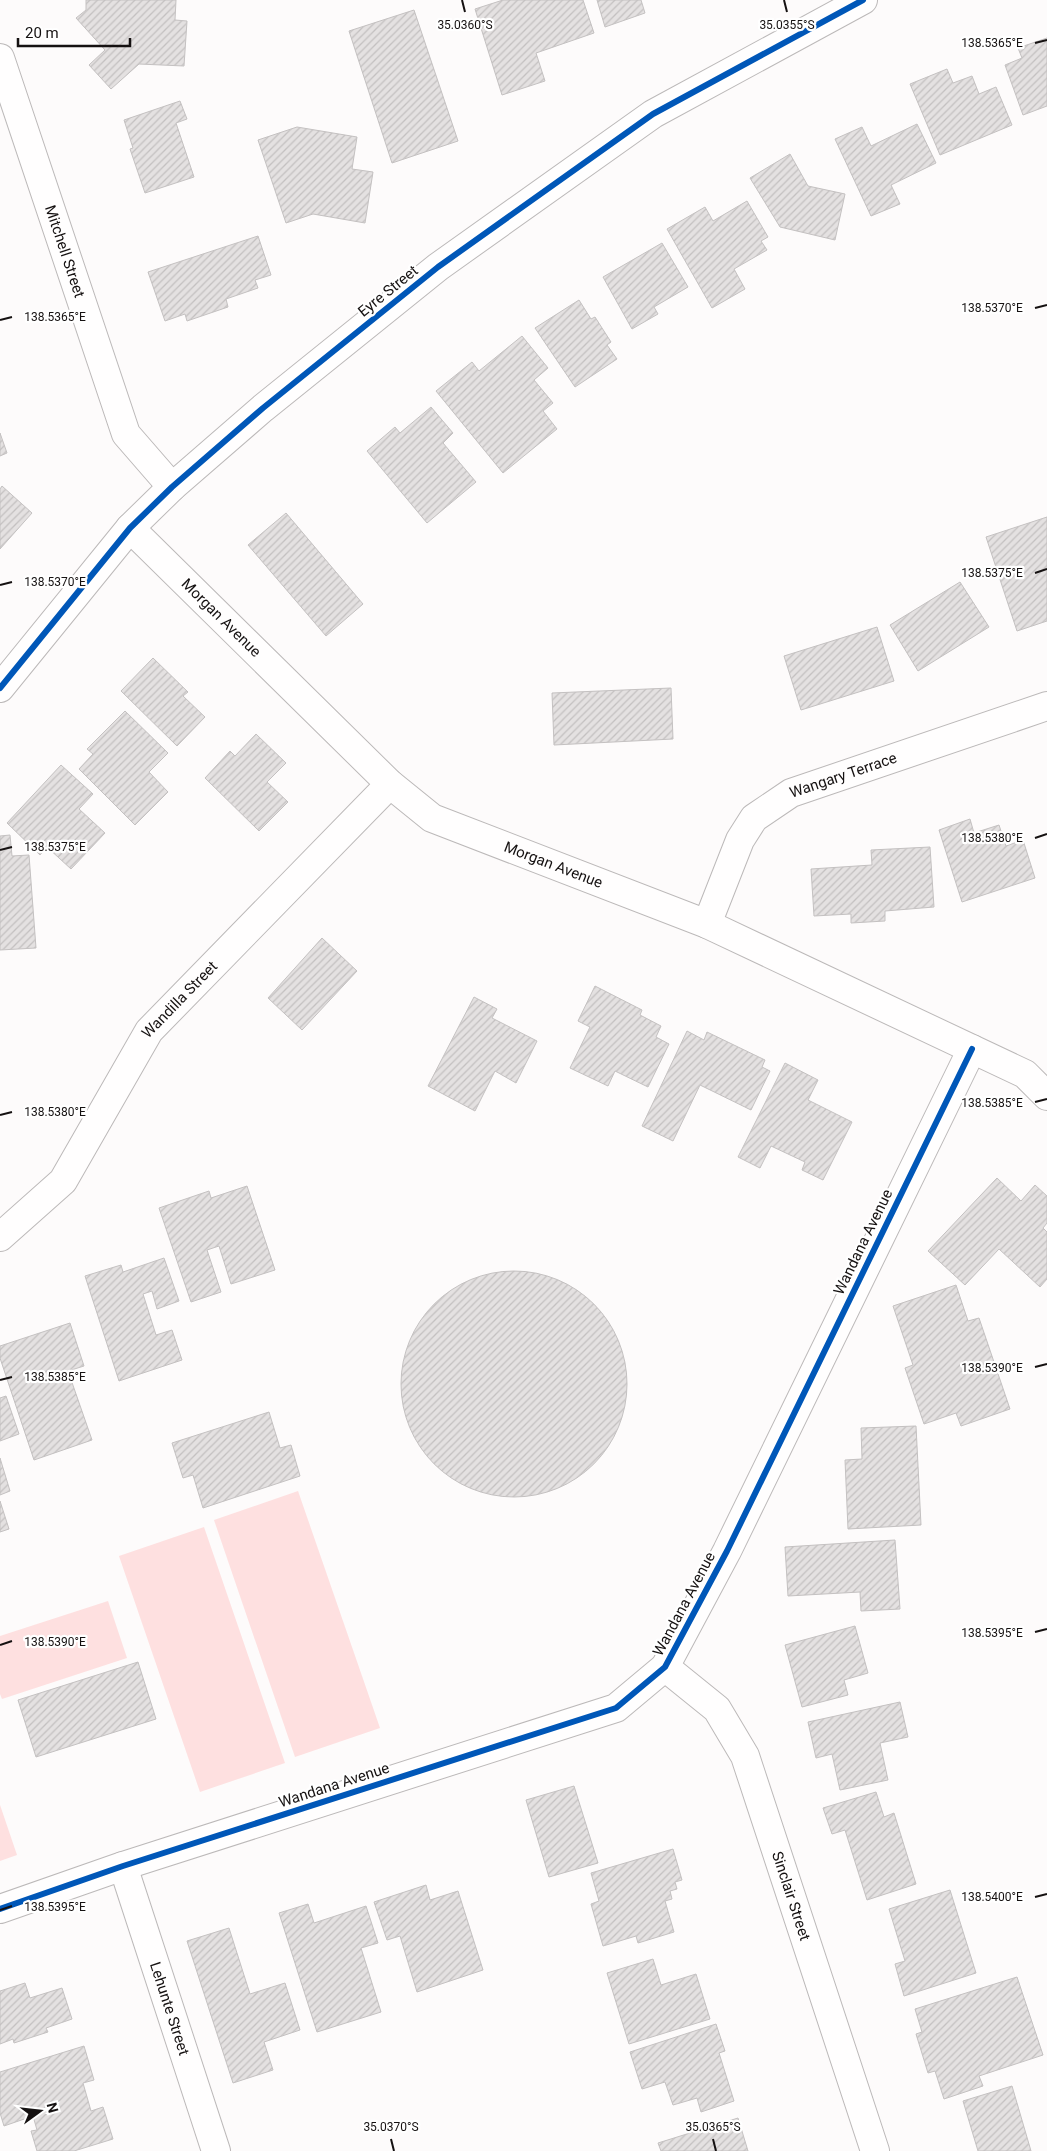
<svg xmlns="http://www.w3.org/2000/svg" width="1047" height="2151" viewBox="0 0 1047 2151" font-family="Roboto,sans-serif">
  <defs>
    <pattern id="building-hatch" width="6" height="6" patternUnits="userSpaceOnUse" patternTransform="scale(1.25)"><rect width="6" height="6" fill="#e4e1e1"/><path d="M-1 1l2-2M0 6l6-6M5 7l2-2" fill="none" stroke="#c3c0c0"/></pattern>
  </defs>
  <rect width="100%" height="100%" fill="#fdfbfb"/>
  <g fill="#fee0e0">
    <path d="M298 1491 380 1728 295 1757 214 1520Z"/>
    <path d="M204 1527 285 1763 200 1792 119 1556Z"/>
    <path d="M108 1601 127 1658 2 1699 0 1694V1636Z"/>
    <path d="M0 1805 17 1855 0 1861Z"/>
  </g>
  <g fill="url(#building-hatch)" stroke="#c4c1c1">
    <path d="M86 0H176L175 20 187 21 184 66 139 64 111 89 89 65 105 50 76 18 86 10Z"/>
    <path d="M503 0H583L594 33 536 53 545 81 502 95 475 9Z"/>
    <path d="M597 0H641L645 13 605 27Z"/>
    <path d="M414 10 458 141 392 163 349 31Z"/>
    <path d="M1047 38V106L1023 115 1005 65 1022 58 1018 48Z"/>
    <path d="M947 69 953 83 972 76 979 94 996 87 1012 125 940 155 910 84Z"/>
    <path d="M180 101 187 119 176 123 194 177 145 193 130 149 133 148 124 120Z"/>
    <path d="M917 124 936 163 891 185 900 204 871 216 835 139 862 127 871 146Z"/>
    <path d="M297 127 357 137 352 169 373 172 365 223 313 214 286 223 258 140Z"/>
    <path d="M790 154 808 186 845 194 835 240 780 227 750 178Z"/>
    <path d="M747 201 768 237 761 241 767 250 734 269 745 289 712 308 667 229 705 207 713 221Z"/>
    <path d="M258 236 271 275 255 280 258 288 226 299 228 307 187 321 185 314 165 321 148 272Z"/>
    <path d="M662 243 688 287 654 307 658 314 632 329 603 277Z"/>
    <path d="M579 300 591 319 595 317 611 342 607 345 617 359 575 387 535 328Z"/>
    <path d="M522 336 548 368 534 380 553 403 543 411 557 429 503 473 436 391 472 362 479 371Z"/>
    <path d="M431 407 453 433 443 443 476 482 427 523 367 451 395 427 400 433Z"/>
    <path d="M0 433 7 453 0 456Z"/>
    <path d="M2 486 32 513 0 549V489Z"/>
    <path d="M286 513 363 604 326 636 248 545Z"/>
    <path d="M1047 517V621L1017 631 986 537Z"/>
    <path d="M960 582 989 627 918 671 890 625Z"/>
    <path d="M877 627 894 681 801 710 784 656Z"/>
    <path d="M153 658 188 692 183 696 205 717 177 746 121 691Z"/>
    <path d="M671 688 673 739 554 745 552 693Z"/>
    <path d="M125 711 168 753 149 772 168 792 135 825 79 769 93 754 87 749Z"/>
    <path d="M256 734 286 763 267 782 288 802 259 831 205 778 230 751 235 756Z"/>
    <path d="M61 765 93 794 79 809 105 833 71 869 47 847 40 855 7 823Z"/>
    <path d="M970 819 974 833 999 825 1006 846 1023 840 1035 878 962 902 939 830Z"/>
    <path d="M10 835 12 856 29 855 36 948 0 950V836Z"/>
    <path d="M930 847 934 907 885 911V921L851 923V914L814 916 811 869 872 865 871 850Z"/>
    <path d="M322 938 357 971 302 1030 268 998Z"/>
    <path d="M595 986 642 1010 640 1015 661 1026 656 1037 669 1044 648 1087 615 1071 608 1086 570 1068 590 1027 578 1021Z"/>
    <path d="M474 997 497 1009 492 1018 537 1041 516 1083 495 1071 475 1111 428 1086Z"/>
    <path d="M687 1031 704 1040 707 1032 765 1060 762 1067 770 1071 751 1110 700 1085 673 1141 642 1126Z"/>
    <path d="M785 1063 818 1080 808 1100 852 1122 823 1180 802 1170 805 1162 771 1146 760 1168 738 1157Z"/>
    <path d="M997 1178 1021 1201 1035 1185 1047 1196V1223L1043 1228 1047 1232V1279L1040 1287 999 1249 965 1285 928 1251Z"/>
    <path d="M247 1186 275 1270 231 1284 219 1246 207 1250 221 1292 191 1302 159 1208 209 1191 211 1198Z"/>
    <path d="M164 1258 179 1301 157 1309 152 1291 143 1294 156 1335 172 1330 182 1360 119 1381 85 1276 121 1265 123 1272Z"/>
    <circle cx="514" cy="1384" r="113"/>
    <path d="M956 1285 968 1321 979 1318 1010 1409 961 1426 956 1413 924 1424 905 1368 913 1365 893 1306Z"/>
    <path d="M70 1323 84 1366 68 1371 92 1440 34 1460 0 1358V1346Z"/>
    <path d="M6 1396 19 1434 0 1441V1398Z"/>
    <path d="M269 1412 280 1448 291 1445 300 1476 203 1508 193 1475 183 1478 172 1443Z"/>
    <path d="M916 1426 921 1525 848 1529 845 1460 862 1459 861 1428Z"/>
    <path d="M0 1458 10 1491 0 1495Z"/>
    <path d="M0 1501 9 1529 0 1532Z"/>
    <path d="M895 1540 900 1609 861 1611 860 1592 788 1596 785 1547Z"/>
    <path d="M855 1626 868 1673 844 1680 848 1695 802 1707 785 1645Z"/>
    <path d="M138 1662 156 1719 36 1757 18 1700Z"/>
    <path d="M900 1702 908 1737 880 1743 888 1780 840 1790 832 1754 816 1758 808 1722Z"/>
    <path d="M574 1786 598 1863 549 1877 526 1800Z"/>
    <path d="M876 1792 884 1817 894 1813 916 1884 867 1900 845 1830 832 1834 823 1808Z"/>
    <path d="M673 1849 682 1880 675 1882 677 1889 670 1891 672 1899 665 1901 674 1932 638 1943 636 1936 603 1946 591 1904 599 1901 591 1873Z"/>
    <path d="M426 1885 430 1900 458 1891 483 1970 417 1992 400 1936 387 1940 374 1902Z"/>
    <path d="M950 1890 976 1973 904 1996 895 1964 905 1961 889 1909Z"/>
    <path d="M308 1904 314 1923 366 1906 378 1943 361 1948 381 2012 317 2032 279 1913Z"/>
    <path d="M229 1928 250 1994 285 1983 300 2030 264 2042 273 2070 233 2083 187 1941Z"/>
    <path d="M653 1959 661 1985 696 1974 710 2019 629 2044 607 1973Z"/>
    <path d="M1017 1977 1043 2055 979 2076 983 2086 944 2099 935 2071 928 2073 916 2034 922 2032 915 2009Z"/>
    <path d="M25 1983 30 1998 62 1988 72 2019 46 2028 48 2032 14 2043 13 2039 0 2044V1991Z"/>
    <path d="M716 2024 725 2051 719 2053 734 2101 701 2112 697 2098 673 2105 665 2082 642 2089 630 2052Z"/>
    <path d="M84 2046 94 2080 83 2083 91 2111 103 2107 113 2139 74 2151H37L31 2131 37 2130 33 2116 4 2126 0 2113V2072Z"/>
    <path d="M1012 2086 1031 2151H978L963 2101Z"/>
    <path d="M738 2118 748 2151H661L658 2143Z"/>
  </g>
  <g fill="none" stroke-linecap="round" stroke-linejoin="round">
    <defs>
      <g id="street">
        <path id="s1" d="M0 58 126 434 172 487"/>
        <path id="s2" d="M130 528 390 784 432 818 707 924 1025 1074 1047 1096"/>
        <path d="M0 688 130 528 172 487 263 408 438 267 653 114 863 0"/>
        <path id="s3" d="M707 924 740 840 754 818 791 793 1047 706"/>
        <path id="s4" d="M0 1237 63 1181 149 1031 390 784"/>
        <path id="s5" d="M665 1667 717 1709 745 1756 875 2151"/>
        <path id="s6" d="M123 1866 216 2151"/>
        <path d="M0 1909 123 1866 616 1708 665 1667 727 1551 972 1049"/>
      </g>
    </defs>
    <use href="#street" stroke="#bcb9b9" stroke-width="30"/>
    <use href="#street" stroke="#fffefe" stroke-width="28"/>
    <defs>
      <g id="cycleway">
        <path d="M0 688 130 528 172 487 263 408 438 267 653 114 863 0"/>
        <path d="M0 1909 123 1866 616 1708 665 1667 727 1551 972 1049"/>
      </g>
    </defs>
    <use href="#cycleway" stroke="#fff" stroke-width="9"/>
    <use href="#cycleway" stroke="#0057b8" stroke-width="6"/>
  </g>
  <path fill="none" stroke="#151111" stroke-width="2" d="M462 0 465 12M784 0 787 12M1035 43 1047 40M1035 308 1047 305M0 320 12 317M1035 573 1047 569M0 585 12 582M1035 838 1047 834M0 850 12 847M1035 1102 1047 1099M0 1115 12 1112M1035 1367 1047 1364M0 1380 12 1377M1035 1632 1047 1629M0 1645 12 1641M1035 1897 1047 1894M0 1910 12 1906M391 2139 394 2151M713 2139 716 2151"/>
  <g text-anchor="middle" stroke-width="4.5" stroke-linejoin="round" paint-order="stroke">
    <g font-size="15" fill="#151111" stroke="#fff">
      <text dy="5" stroke="none"><textPath href="#s1" startOffset="204">Mitchell Street</textPath></text>
      <text transform="translate(388 291) rotate(-39)" y="5">Eyre Street</text>
      <text dy="5" stroke="none"><textPath href="#s2" startOffset="128">Morgan Avenue</textPath></text>
      <text dy="5" stroke="none"><textPath href="#s3" startOffset="216">Wangary Terrace</textPath></text>
      <text dy="5" stroke="none"><textPath href="#s2" startOffset="549">Morgan Avenue</textPath></text>
      <text dy="5" stroke="none"><textPath href="#s4" startOffset="301">Wandilla Street</textPath></text>
      <text transform="translate(863 1242) rotate(-64)" y="5">Wandana Avenue</text>
      <text transform="translate(684 1604) rotate(-62)" y="5">Wandana Avenue</text>
      <text transform="translate(334 1785) rotate(-18)" y="5">Wandana Avenue</text>
      <text dy="5" stroke="none"><textPath href="#s5" startOffset="269">Sinclair Street</textPath></text>
      <text dy="5" stroke="none"><textPath href="#s6" startOffset="150">Lehunte Street</textPath></text>
    </g>
  </g>
  <g font-size="12" text-anchor="middle" fill="#151111" stroke="#fff" stroke-width="4.5" stroke-linejoin="round" paint-order="stroke">
    <text x="465" y="29">35.0360°S</text>
    <text x="787" y="29">35.0355°S</text>
    <text x="992" y="47">138.5365°E</text>
    <text x="992" y="312">138.5370°E</text>
    <text x="55" y="321">138.5365°E</text>
    <text x="992" y="577">138.5375°E</text>
    <text x="55" y="586">138.5370°E</text>
    <text x="992" y="842">138.5380°E</text>
    <text x="55" y="851">138.5375°E</text>
    <text x="992" y="1107">138.5385°E</text>
    <text x="55" y="1116">138.5380°E</text>
    <text x="992" y="1372">138.5390°E</text>
    <text x="55" y="1381">138.5385°E</text>
    <text x="992" y="1637">138.5395°E</text>
    <text x="55" y="1646">138.5390°E</text>
    <text x="992" y="1901">138.5400°E</text>
    <text x="55" y="1911">138.5395°E</text>
    <text x="391" y="2131">35.0370°S</text>
    <text x="713" y="2131">35.0365°S</text>
  </g>
  <g transform="translate(40 2111) rotate(75)" stroke="#ffffff" stroke-width="4" paint-order="stroke">
  <path d="M0-4L9 19L0 12L-9 19Z" fill="#151111"/>
  <text y="-8" font-size="14" font-weight="bold" text-anchor="middle" fill="#151111">N</text>
  </g>
  <path d="M18 38v8h112v-8" fill="none" stroke="#151111" stroke-width="2.5"/>
  <text x="25" y="38" font-size="15" fill="#151111" stroke="#ffffff" stroke-width="4" paint-order="stroke">20 m</text>
</svg>
